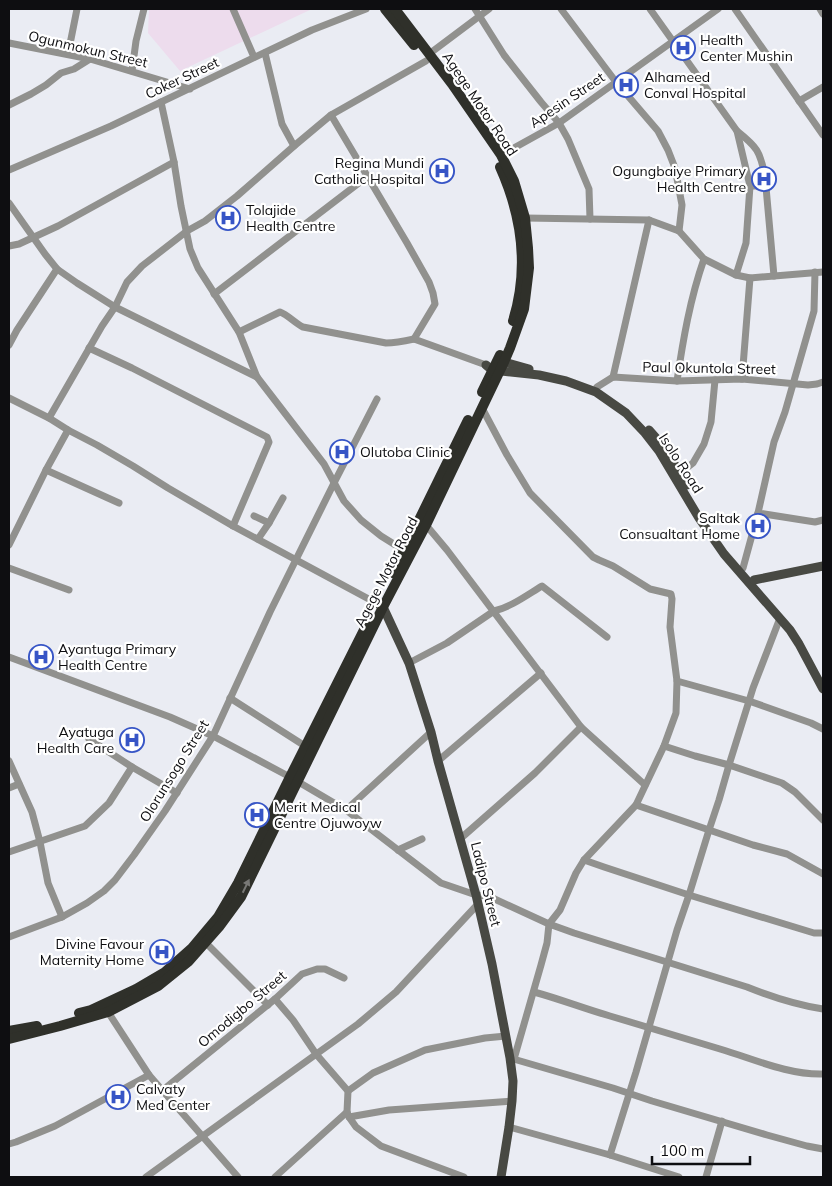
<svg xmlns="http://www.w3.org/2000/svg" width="832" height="1186" viewBox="0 0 832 1186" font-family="Mulish,sans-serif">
  <rect width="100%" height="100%" fill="#eaecf3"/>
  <path fill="#eddced" d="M149 9H312L180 71 148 33Z"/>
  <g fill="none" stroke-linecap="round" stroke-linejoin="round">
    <g stroke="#91918e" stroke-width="7">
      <path d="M233 9 254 57"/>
      <path d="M475 9 504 55 541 102 559 123 568 139 589 189 590 219"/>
      <path d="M561 9 616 82 658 131 668 150 675 168 682 205 679 231"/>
      <path d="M650 9 737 131C757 147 760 151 765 176L774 276"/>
      <path d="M735 9 823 135"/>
      <path d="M820 9 823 14"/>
      <path d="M9 43 90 59 190 89"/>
      <path d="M265 53 282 124 294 146"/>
      <path d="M68 54 77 9"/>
      <path d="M429 54 489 9"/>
      <path d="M132 71 136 41 144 9"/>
      <path d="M799 101 823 87"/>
      <path d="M161 102 174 162 181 206 190 249 198 268 239 332 257 377 324 464 344 501 361 520 381 536 405 551"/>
      <path d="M9 105 31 94 46 85 61 73 74 69 90 59"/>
      <path d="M331 115 407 243 429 282 433 293 435 304 414 339"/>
      <path d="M501 155 559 123 718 9"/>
      <path d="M9 170 111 126 312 30 366 9"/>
      <path d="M750 186H766"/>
      <path d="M9 203 45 254 57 269 77 283 115 307 257 377"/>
      <path d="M525 218 649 220 679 231 704 259 736 275 750 278 823 272"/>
      <path d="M9 246 19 244 58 226 174 162"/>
      <path d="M736 275 746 243 750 186 737 131"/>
      <path d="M214 294 368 176"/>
      <path d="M239 332 280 312C288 315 295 323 303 327L386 343C396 343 405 341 414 339L486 365"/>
      <path d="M9 345 17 330 57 269"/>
      <path d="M89 348 132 368 267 437 269 442 233 526"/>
      <path d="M613 377 649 220"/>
      <path d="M742 379 750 278"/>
      <path d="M677 381C683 340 690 299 704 259"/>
      <path d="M597 387 613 377 677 381 742 379 808 385 817 384 823 382"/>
      <path d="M9 398 49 418 68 430 97 445 133 466 168 488 233 526 378 604"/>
      <path d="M482 408 507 455 530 493 593 557 599 560 613 566 650 589 671 594 672 599 670 627 677 681 749 701 811 723 823 729"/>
      <path d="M49 418 102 326 115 307 127 282 142 266 187 231 205 221 237 196 294 146 331 115 426 61"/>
      <path d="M46 470 119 503"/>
      <path d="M680 473 693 463 704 444 711 422 715 380"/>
      <path d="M758 513 815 522 823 520"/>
      <path d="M254 516 269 523"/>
      <path d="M426 525 447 550 581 727 645 785"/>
      <path d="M258 539 269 523 283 498"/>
      <path d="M9 545 46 470 68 430"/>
      <path d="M9 568 69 590"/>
      <path d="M743 568 758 513 774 442 785 412 814 311 815 272"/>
      <path d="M9 657 170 717 213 736 290 777 346 810 441 883 476 895 488 896 549 924 574 933 747 987C772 997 797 1005 823 1009"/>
      <path d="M409 663 447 643 494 611C511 607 527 595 542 586L607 637"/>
      <path d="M230 698 305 746"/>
      <path d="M89 739 132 767 177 793"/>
      <path d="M664 746 695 756 729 765 782 783 795 792 823 820"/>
      <path d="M9 761 32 812 40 842 48 883 62 917"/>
      <path d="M438 761 541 673"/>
      <path d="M9 788 19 784"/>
      <path d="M636 805 753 845 787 854 823 874"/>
      <path d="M346 810 431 732"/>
      <path d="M460 839 535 773 581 727"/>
      <path d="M398 850 422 839"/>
      <path d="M9 852 85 826 109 803 132 767"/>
      <path d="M584 860 604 867 689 895 814 933H823"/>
      <path d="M9 937 62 917 87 903 104 891 115 880 134 855 165 811 213 736 270 612 334 483 377 399"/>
      <path d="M206 943 268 1005"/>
      <path d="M534 992C560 999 585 1009 610 1016 647 1027 684 1038 720 1049 754 1059 788 1075 823 1074"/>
      <path d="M275 999 293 1020 316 1054 348 1091 347 1112 349 1117 356 1127 381 1146 464 1177"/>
      <path d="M108 1012 149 1075 238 1177"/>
      <path d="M510 1058 613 1088 652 1101 767 1135 807 1146 823 1149"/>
      <path d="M514 1059 541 965 547 943 549 924 560 910 576 873 584 860 636 805 664 746 676 713 677 681"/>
      <path d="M163 1090 275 999 302 974 317 969H325L344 978"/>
      <path d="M348 1091 373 1073 425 1050 485 1038 506 1036"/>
      <path d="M349 1117 389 1110 512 1101"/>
      <path d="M509 1127 610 1155 679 1177"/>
      <path d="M9 1144 16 1142 55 1126 149 1075"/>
      <path d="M610 1155 636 1072 677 930 689 895 709 830 719 800 729 765 749 701 753 688 780 618"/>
      <path d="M146 1177 358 1024 396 992 478 904"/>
      <path d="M275 1177 347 1112"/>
      <path d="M706 1177 722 1121"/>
    </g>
    <g stroke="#484943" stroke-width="9">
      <path d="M498 363 504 362 529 369"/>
      <path d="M486 365 492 370 539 375 566 381 596 392 626 413 645 433 659 451 699 518 724 554 790 630 799 644 823 689"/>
      <path d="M649 430 664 447 687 485"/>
      <path d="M754 580 823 566"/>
      <path d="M378 604 383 607 409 663 431 732 438 761 476 895 492 964 510 1058 513 1081 512 1101 509 1127 501 1177"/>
    </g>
    <g stroke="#2f302a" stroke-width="10">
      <path d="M385 9 414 45"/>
      <path d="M500 167C522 216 529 269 513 321"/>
      <path d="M482 392 500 355"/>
      <path d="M393 573 468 420"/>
      <path d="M79 1013 91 1010 136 989 165 972 192 948 218 917 238 883 290 777 369 620"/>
      <path d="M9 1031 37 1026"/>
      <path d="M9 1039 60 1026 108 1012 158 986 189 961 219 927 241 897 383 607 426 525 504 362 510 348 524 309 529 268 528 248 525 218 514 181 501 155 452 84 395 9"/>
    </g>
  </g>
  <defs><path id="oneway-solid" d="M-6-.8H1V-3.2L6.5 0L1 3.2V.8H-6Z" transform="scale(1.25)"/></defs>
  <use fill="#787875" href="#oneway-solid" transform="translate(246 886) rotate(-64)"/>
  <defs>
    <symbol id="hospital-ring" viewBox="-11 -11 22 22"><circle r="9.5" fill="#fff" stroke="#3755c6" stroke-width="1.5"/><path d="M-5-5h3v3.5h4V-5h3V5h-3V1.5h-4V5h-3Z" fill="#3755c6"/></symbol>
  </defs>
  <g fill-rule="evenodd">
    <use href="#hospital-ring" x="669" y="34" width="28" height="28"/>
    <use href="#hospital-ring" x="612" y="71" width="28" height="28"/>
    <use href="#hospital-ring" x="428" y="157" width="28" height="28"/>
    <use href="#hospital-ring" x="750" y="165" width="28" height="28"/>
    <use href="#hospital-ring" x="214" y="204" width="28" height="28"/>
    <use href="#hospital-ring" x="328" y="438" width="28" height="28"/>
    <use href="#hospital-ring" x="744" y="512" width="28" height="28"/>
    <use href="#hospital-ring" x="27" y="643" width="28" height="28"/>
    <use href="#hospital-ring" x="118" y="726" width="28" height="28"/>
    <use href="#hospital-ring" x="243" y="801" width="28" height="28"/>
    <use href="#hospital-ring" x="148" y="938" width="28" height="28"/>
    <use href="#hospital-ring" x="104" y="1083" width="28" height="28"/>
  </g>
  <g text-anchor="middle" stroke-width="4.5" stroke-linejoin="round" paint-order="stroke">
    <g font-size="14" fill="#0e0e11" stroke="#fff" text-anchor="start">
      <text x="700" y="45">Health<tspan x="700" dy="16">Center Mushin</tspan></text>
      <text x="644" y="82">Alhameed<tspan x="644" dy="16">Conval Hospital</tspan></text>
      <text x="424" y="168" text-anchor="end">Regina Mundi<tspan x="424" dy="16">Catholic Hospital</tspan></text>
      <text x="746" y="176" text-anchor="end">Ogungbaiye Primary<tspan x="746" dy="16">Health Centre</tspan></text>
      <text x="246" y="215">Tolajide<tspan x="246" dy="16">Health Centre</tspan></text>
      <text x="360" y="457">Olutoba Clinic</text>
      <text x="740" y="523" text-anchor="end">Saltak<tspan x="740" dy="16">Consualtant Home</tspan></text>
      <text x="58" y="654">Ayantuga Primary<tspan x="58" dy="16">Health Centre</tspan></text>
      <text x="114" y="737" text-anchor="end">Ayatuga<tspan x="114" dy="16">Health Care</tspan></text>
      <text x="274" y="812">Merit Medical<tspan x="274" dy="16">Centre Ojuwoyw</tspan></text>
      <text x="144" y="949" text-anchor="end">Divine Favour<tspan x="144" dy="16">Maternity Home</tspan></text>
      <text x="136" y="1094">Calvaty<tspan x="136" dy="16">Med Center</tspan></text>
    </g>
    <g font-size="14" fill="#0e0e11" stroke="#fff">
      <text transform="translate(88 49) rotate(13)" y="5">Ogunmokun Street</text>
      <text transform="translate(182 78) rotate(-25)" y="5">Coker Street</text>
      <text transform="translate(567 100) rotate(-34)" y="5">Apesin Street</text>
      <text transform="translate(480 104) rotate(56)" y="5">Agege Motor Road</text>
      <text transform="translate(709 368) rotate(1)" y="5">Paul Okuntola Street</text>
      <text transform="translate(681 463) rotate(57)" y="5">Isolo Road</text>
      <text transform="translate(386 572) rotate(-63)" y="5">Agege Motor Road</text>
      <text transform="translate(174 771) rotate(-58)" y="5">Olorunsogo Street</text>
      <text transform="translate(486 884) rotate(76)" y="5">Ladipo Street</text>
      <text transform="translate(242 1009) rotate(-40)" y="5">Omodigbo Street</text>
    </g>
  </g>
  <rect width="832" height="1186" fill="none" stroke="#0e0e11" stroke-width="20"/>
  <path d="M652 1156v8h98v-8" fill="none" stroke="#0e0e11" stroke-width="2.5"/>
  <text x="660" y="1156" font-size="15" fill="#0e0e11" stroke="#ffffff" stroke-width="4" paint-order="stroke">100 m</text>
</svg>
